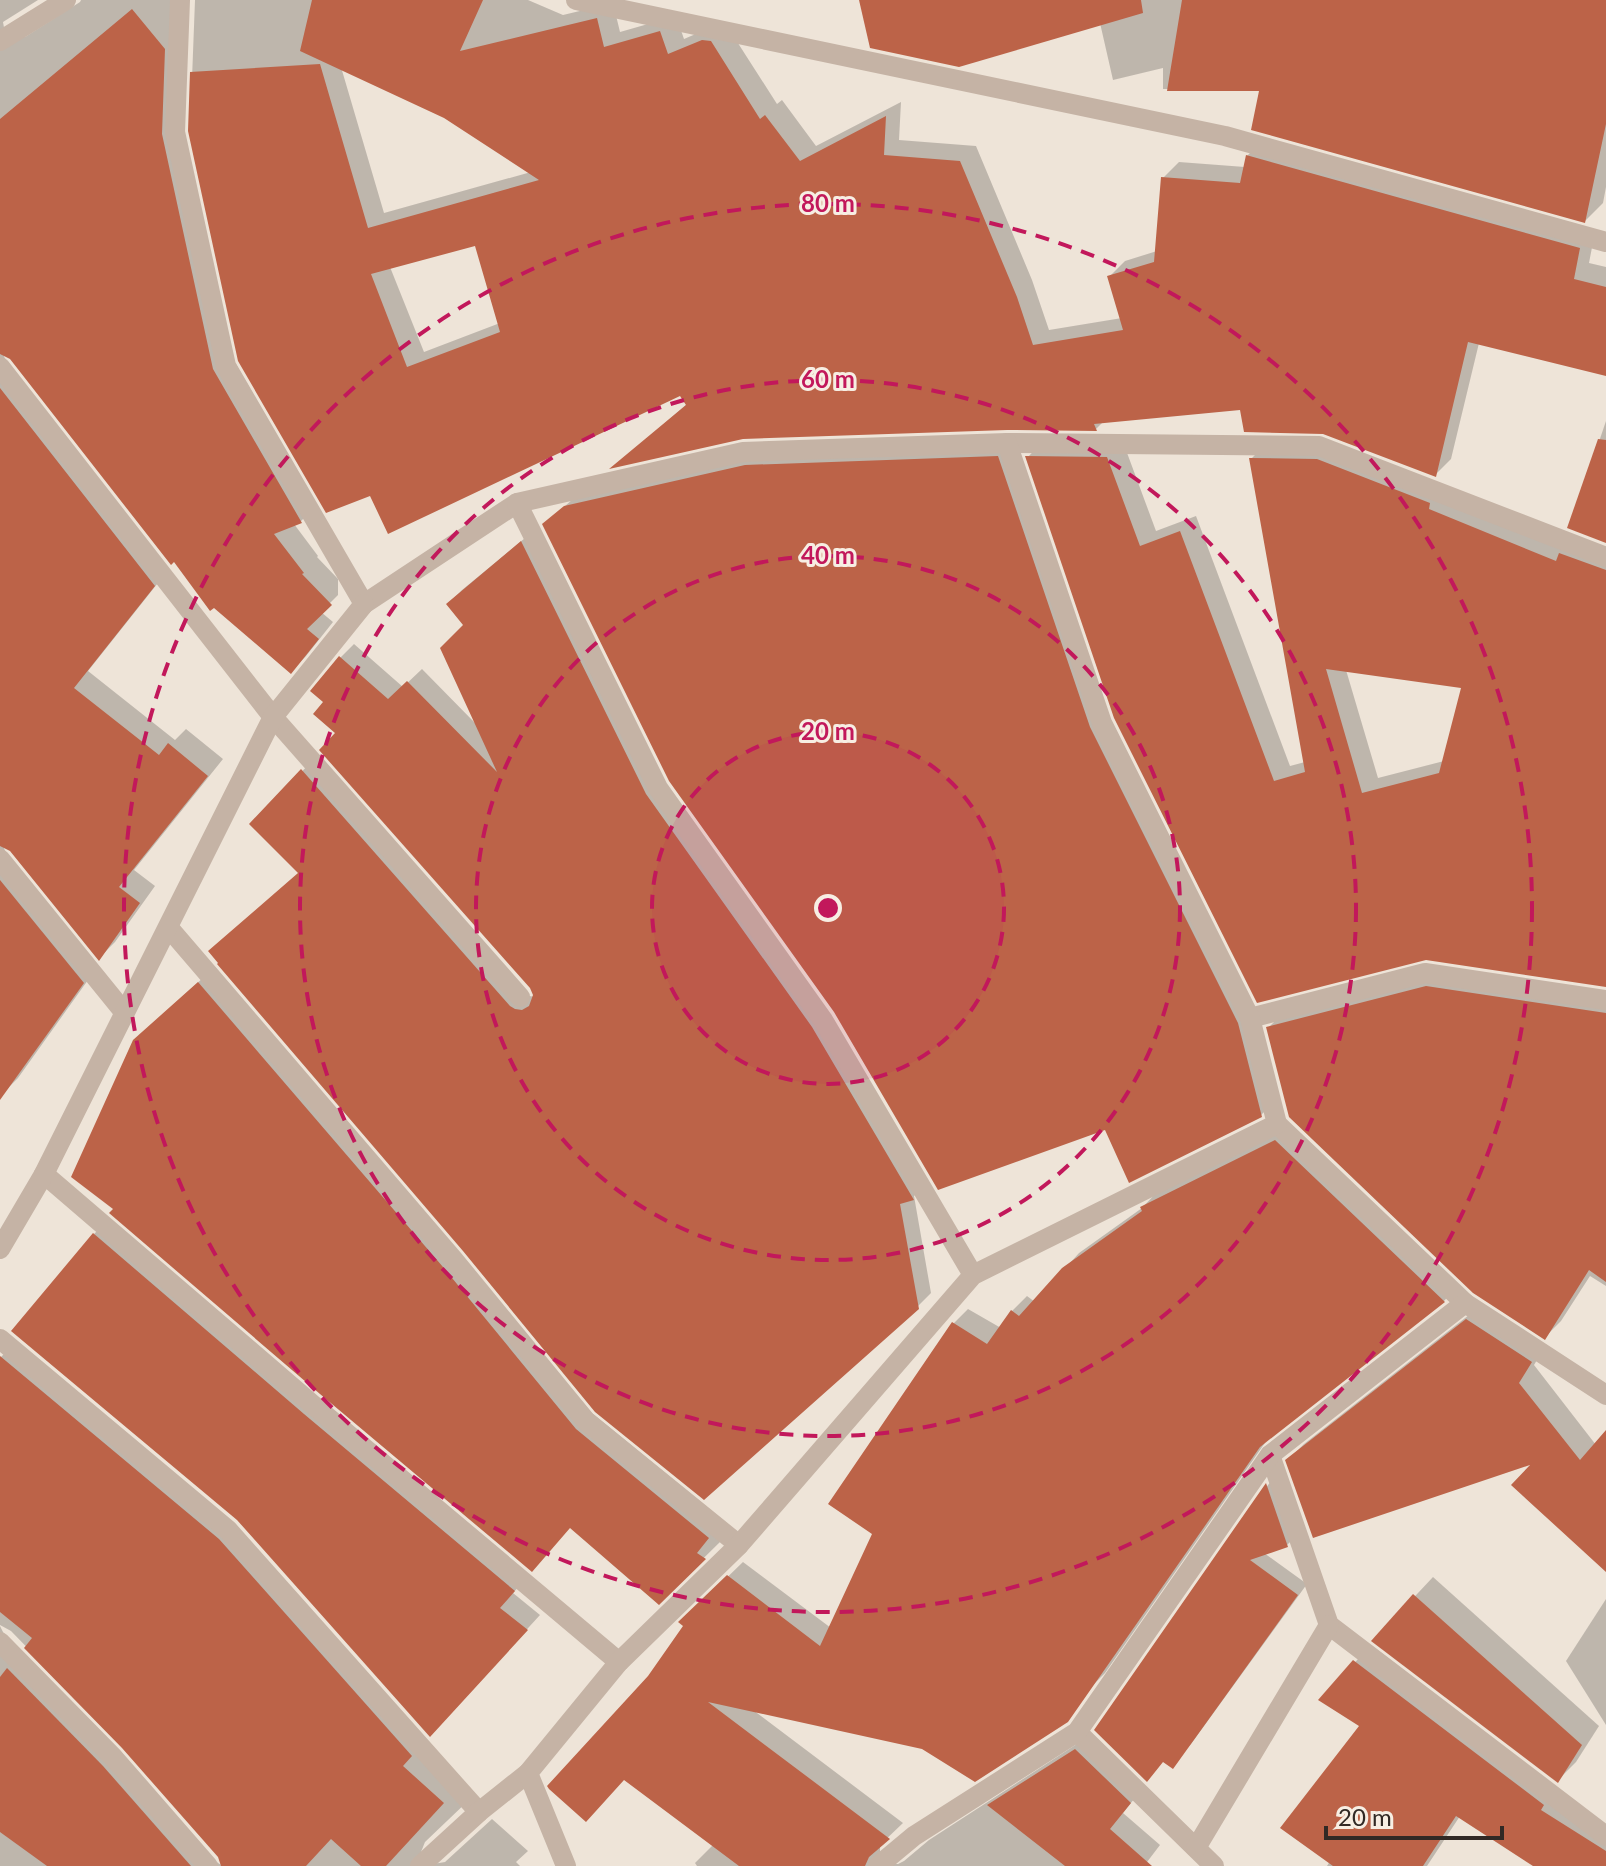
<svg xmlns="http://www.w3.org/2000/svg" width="1606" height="1866" viewBox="0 0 1606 1866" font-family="Lato,sans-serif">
  <rect width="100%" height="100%" fill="#eee4d8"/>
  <g fill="#0003" fill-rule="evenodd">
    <path d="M0 0H38L3 22 5 33 25 37 80 2 81 0H182L178 117 229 352 317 505 301 521 294 524 318 556 317 557 338 579V595L321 612 333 622 306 656 291 672 12 358 2 350 5 359 169 569 88 671 175 740 186 729 223 759 134 870 155 886 115 942 99 958 12 849 2 842 5 851 98 966 18 1078 0 1096Z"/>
    <path d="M195 0H528L563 15 613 3 620 32 676 16 684 39 719 24 727 26 777 104 782 100 816 146 901 102 899 140 976 146 1032 280 1049 330 1122 318 1109 277 1125 261 1157 251 1163 178 1179 162 1245 167 1247 156 1263 140 1595 232 1589 263 1606 267V374L1479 343 1451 459 1435 475 1324 432 1242 408 1104 421 1096 429 1007 428 742 437 615 466 687 404 681 393 389 531 190 131ZM341 67 445 116 531 172 384 213ZM477 244 500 323 424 352 390 267Z"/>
    <path d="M861 0H1606V187L1603 203 1585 221 1262 89H1163V68L1113 80 1100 23Z"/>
    <path d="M1606 421V542L1570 527Z"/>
    <path d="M1015 440 1106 709 1278 1098 1261 1115 544 525 584 489 763 448Z"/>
    <path d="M1043 441 1123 442 1156 531 1196 516 1290 766 1305 762 1251 459 1267 443 1333 444 1606 549V985L1426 958 1258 1000 1028 457ZM1346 670 1464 687 1444 761 1378 778Z"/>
    <path d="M536 529 660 780 926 1184 914 1196 931 1293 917 1307 300 872 251 824 316 757 529 996 536 997 531 987 338 733 326 702 340 658 354 644 403 687 422 669 476 724 466 625 448 604 462 590Z"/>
    <path d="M215 967 592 1413 724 1521 720 1542 658 1603 571 1527 116 1208 152 1024Z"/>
    <path d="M1443 971 1606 995V1286L1590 1276 1561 1321 1545 1337 1268 1028 1284 1012Z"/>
    <path d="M1290 1126 1458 1286 1444 1301 1269 1437 1105 1673 1090 1688 922 1747 753 1710 903 1823 880 1845V1853L890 1864H898L904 1861 929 1840 1080 1742 1138 1794 1123 1813 1160 1845 1144 1866H697L695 1863 713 1845 649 1677 686 1626 681 1622 743 1562 831 1628 874 1533 953 1324 968 1309 1001 1328 1012 1311 1027 1296 1035 1302 1079 1253 1142 1208 1157 1192Z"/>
    <path d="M108 1220 528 1576 513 1593 540 1615 444 1720 94 1234Z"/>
    <path d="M1483 1304 1546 1345 1534 1365 1596 1445 1606 1433V1570L1537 1460H1288L1304 1444Z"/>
    <path d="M16 1342 234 1525 470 1799 425 1842 421 1852 433 1864 445 1862 492 1819 528 1851 516 1862 520 1866H224L220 1856 124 1747 11 1631 0 1625V1358Z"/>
    <path d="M1276 1476 1297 1535 1287 1545 1264 1553 1307 1584 1191 1744 1181 1754 1114 1705 1268 1485Z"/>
    <path d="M1433 1577 1599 1726 1576 1762 1558 1780 1374 1640Z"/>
    <path d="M1606 1599V1725L1566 1661Z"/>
    <path d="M0 1626 5 1636 213 1860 223 1866H0Z"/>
    <path d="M1371 1645 1606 1825V1866H1537L1460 1816 1427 1866H1327L1330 1861 1362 1725 1321 1699Z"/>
  </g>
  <g fill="#bc6348" fill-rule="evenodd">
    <path d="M312 0H483L460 51 597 18 604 47 660 31 668 54 702 40 711 41 760 119 765 115 800 161 886 116 884 155 960 161 1017 297 1033 345 1123 330 1107 276 1154 262 1161 177 1240 183 1246 155 1580 248 1574 279 1606 287V376L1468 342 1436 477 1323 434 1244 432 1240 410 1094 424 1097 431 1007 430 743 439 609 469 686 405 680 396 388 534 370 496 326 513 238 361 188 131 190 72 320 64 368 228 539 180 444 118 300 51ZM475 246 500 332 407 367 371 274Z"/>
    <path d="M859 0H1141L1143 13 959 67 870 48Z"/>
    <path d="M1182 0H1606V124L1585 223 1251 130 1259 91H1167Z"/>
    <path d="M132 9 165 49 162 134 213 369 302 523 274 534 304 573 302 574 332 605 307 629 319 639 291 674 214 608 210 611 174 562 171 565 10 359 0 354V119Z"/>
    <path d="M0 388 155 586 74 688 159 755 168 743 208 776 119 887 140 903 99 961 10 851 0 846Z"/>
    <path d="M1598 439 1606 440V543L1567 528Z"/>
    <path d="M998 456 1090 727 1238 1023 1262 1117 1129 1183 1105 1130 938 1190 834 1012 669 781 542 524 564 506 745 465Z"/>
    <path d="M1025 456 1107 457 1140 546 1180 531 1274 781 1305 772 1249 458 1317 459 1430 503 1429 509 1556 561 1559 553 1606 570V987L1426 960 1257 1003 1114 718ZM1326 669 1461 688 1439 773 1362 793Z"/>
    <path d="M521 541 646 794 812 1027 914 1200 900 1204 919 1309 704 1500 595 1412 463 1251 217 964 218 963 208 951 298 873 249 824 301 769 510 1006 515 1009 522 1010 529 1006 533 995 530 988 319 750 335 733 313 714 323 702 310 691 339 656 388 699 407 681 497 772 440 648 463 625 446 604Z"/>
    <path d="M0 880 84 983 0 1100Z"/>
    <path d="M198 982 443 1267 576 1429 709 1538 697 1553 706 1559 659 1605 570 1528 532 1572 320 1394 109 1213 113 1209 71 1177 133 1040Z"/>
    <path d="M1426 986 1606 1013V1282L1589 1270 1545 1340 1473 1293 1289 1117 1266 1027Z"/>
    <path d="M1275 1140 1445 1302 1260 1447 1068 1722 975 1782 922 1749 708 1702 890 1839 869 1857 865 1866H739L624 1780 586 1822 549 1789 547 1786 648 1676 683 1626 678 1622 727 1575 820 1646 872 1534 828 1504 952 1322 987 1344 1011 1310 1019 1316 1062 1268 1142 1211 1140 1207Z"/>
    <path d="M93 1233 304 1414 515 1591 500 1608 528 1630 430 1737 237 1520 11 1331Z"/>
    <path d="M1466 1319 1532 1362 1519 1383 1580 1460 1606 1430V1572L1511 1485 1530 1465 1313 1538 1285 1460Z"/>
    <path d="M0 1356 219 1539 412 1756 403 1766 444 1803 386 1866H361L331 1839 306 1866H221L218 1857 122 1748 24 1648 32 1638 0 1612Z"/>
    <path d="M1266 1483 1288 1547 1250 1560 1298 1595 1173 1769 1163 1762 1147 1782 1094 1730Z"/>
    <path d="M1413 1594 1582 1745 1558 1783 1371 1641Z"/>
    <path d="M1353 1660 1544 1805 1541 1810 1606 1851V1866H1533L1456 1816 1423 1866H1333L1280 1828 1359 1726 1318 1700Z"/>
    <path d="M7 1668 103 1766 191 1866H47L0 1832V1677Z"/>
    <path d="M1075 1749 1131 1803 1110 1829 1152 1866H1065L987 1805Z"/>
  </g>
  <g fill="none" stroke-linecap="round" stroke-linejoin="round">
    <g stroke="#c5b3a5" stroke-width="20">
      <path d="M180 0 175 132 226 366 364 604 517 503"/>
      <path d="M576 0 1225 136 1606 242"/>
      <path d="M0 41 66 0"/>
      <path d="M0 367 273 717 520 997"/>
      <path d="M1007 443 1319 446 1606 557"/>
      <path d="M0 859 124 1012"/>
      <path d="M169 928 453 1259 586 1421 739 1545"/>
      <path d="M1250 1018 1425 973 1606 1000"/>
      <path d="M1277 1124 1465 1303"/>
      <path d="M44 1174 312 1404 619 1662"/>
      <path d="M0 1249 44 1174 273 717 364 604"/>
      <path d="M0 1339 228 1530 479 1812"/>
      <path d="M1270 1455 1329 1625 1606 1836"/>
      <path d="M0 1642 113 1757 208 1866"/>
      <path d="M1077 1732 1214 1866"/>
      <path d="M1196 1848 1329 1625"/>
      <path d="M420 1866 479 1812 528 1773"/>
      <path d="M566 1866 528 1773 619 1662 739 1545 973 1275 1277 1124 1250 1018 1102 723 1007 443 743 452 517 503 658 788 823 1020 973 1275"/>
      <path d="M878 1866 914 1836 1077 1732 1270 1455 1465 1303 1606 1395"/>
    </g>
  </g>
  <circle cx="828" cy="908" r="176" fill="#c2185b" fill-opacity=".12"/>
  <g fill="none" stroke="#c2185b" stroke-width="4" stroke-dasharray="14 10">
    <circle cx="828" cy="908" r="176"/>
    <circle cx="828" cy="908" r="352"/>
    <circle cx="828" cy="908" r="528"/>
    <circle cx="828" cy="908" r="704"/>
  </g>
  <circle cx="828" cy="908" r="12" fill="#c2185b" stroke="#f7eee3" stroke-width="4"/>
  <g font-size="24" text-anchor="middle" font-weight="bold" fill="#c2185b" stroke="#f7eee3" stroke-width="6" stroke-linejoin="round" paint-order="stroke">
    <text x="828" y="212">80 m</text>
    <text x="828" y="388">60 m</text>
    <text x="828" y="564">40 m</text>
    <text x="828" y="740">20 m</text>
  </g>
  <path d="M1326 1826v12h176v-12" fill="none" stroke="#312925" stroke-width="4"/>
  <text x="1338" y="1826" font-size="24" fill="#312925" stroke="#f7eee3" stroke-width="6" paint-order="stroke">20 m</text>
</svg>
